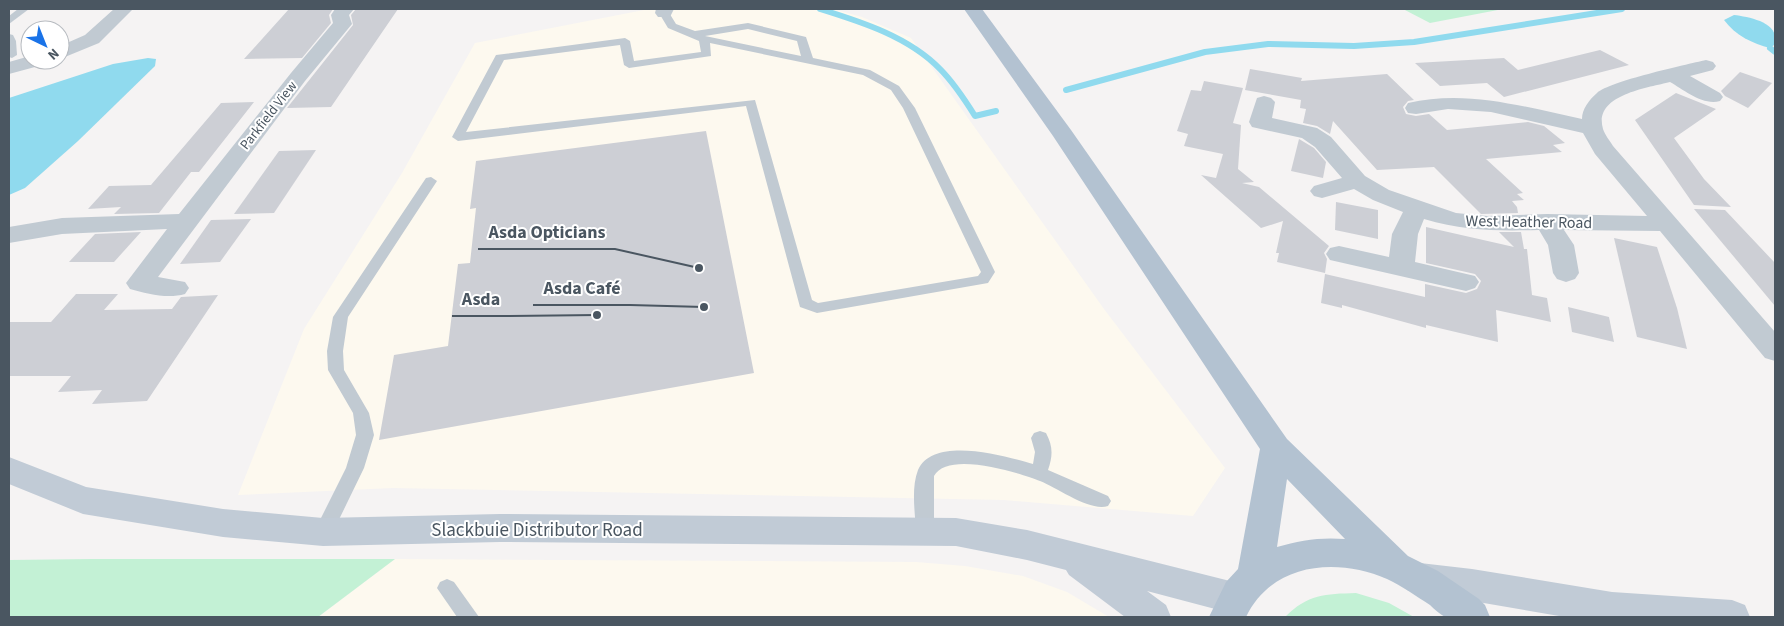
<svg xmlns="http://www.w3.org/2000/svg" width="1784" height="626" viewBox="0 0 1784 626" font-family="'Source Sans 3',sans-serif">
  <rect width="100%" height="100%" fill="#f5f3f3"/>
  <g fill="#fdf9ef">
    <path d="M649 9H833L862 17 911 38 1104 309 1225 468 1193 516 1004 500 393 488 238 495 304 329 402 173 475 43Z"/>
    <path d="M395 559 916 562 965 566 1023 576 1067 592 1109 617H318Z"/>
  </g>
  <g fill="#c3f1d5">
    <path d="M1403 9H1503L1430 23Z"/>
    <path d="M92 559H395L318 617H9V560Z"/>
    <path d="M1356 593 1389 603 1414 617H1285C1308 594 1325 594 1356 593Z"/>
  </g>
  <g fill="#90daee">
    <path d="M1734 15C1750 17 1782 23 1774 45L1770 48C1753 44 1735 35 1724 20Z"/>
    <path d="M148 58 156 59 155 66 78 141 25 188 9 195V98L113 64Z"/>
  </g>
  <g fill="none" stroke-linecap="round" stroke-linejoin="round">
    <g stroke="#90daee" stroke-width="6">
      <path d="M820 9C862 22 909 37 940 69 954 83 965 100 975 116L996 111"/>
      <path d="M1770 48 1775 52"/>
      <path d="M1066 90 1205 52 1268 44 1354 46 1414 42 1622 9"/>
    </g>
  </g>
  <g fill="#cdcfd5">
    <path d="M289 9H333L329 15 331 23 302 58 244 59Z"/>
    <path d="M356 9H398L331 107 287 108 353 25 351 15Z"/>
    <path d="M1600 50 1629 65 1504 97 1487 83 1440 86 1415 63 1504 58 1518 70Z"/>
    <path d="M1250 69 1302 78 1301 81 1387 74 1414 100 1408 101 1403 107 1406 114 1416 116 1429 114 1447 130 1528 122 1544 126 1565 143 1553 145 1562 152 1486 159 1523 193 1517 194 1524 200 1512 201 1517 207 1518 213 1481 214 1434 167 1377 170 1333 121 1330 134 1317 126 1303 123 1306 109 1300 108 1301 100 1245 90Z"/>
    <path d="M1740 72 1772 83 1748 108 1725 96 1721 91Z"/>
    <path d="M1204 81 1243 88 1233 123 1241 125 1238 169 1254 182 1242 183 1259 187 1329 246 1324 253 1327 259 1325 273 1277 262 1279 253H1276L1283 221 1261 228 1201 175 1216 178 1223 154 1184 146 1188 134 1177 131 1191 90 1201 91Z"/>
    <path d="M1676 93 1716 109 1674 138 1704 179 1731 207 1694 205 1635 120Z"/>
    <path d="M254 102 199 172H191L159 213 114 214 121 207 88 209 109 186 151 185 221 103Z"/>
    <path d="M706 131 754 373 379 440 394 355 448 346 458 264 470 263 476 208 470 209 476 161Z"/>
    <path d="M1299 139 1314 148 1326 162 1323 178 1291 171Z"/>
    <path d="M316 150 274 213 234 214 279 151Z"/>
    <path d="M1336 202 1378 210V239L1335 230Z"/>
    <path d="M1694 209 1725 210 1775 263V306Z"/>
    <path d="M251 219 220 262 180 264 211 220Z"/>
    <path d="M1426 227 1514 247 1499 232H1521L1524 249H1527L1532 295 1547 298 1551 322 1496 310 1498 342 1426 325V328L1342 305V308L1321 303 1325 274 1425 297V284L1466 293 1477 289 1481 281 1475 274 1426 263Z"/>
    <path d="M141 232 114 262H69L95 234Z"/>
    <path d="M1614 238 1657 247 1677 308 1687 349 1637 337Z"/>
    <path d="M76 294H118L104 310 172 309 181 297 218 295 147 401 92 404 102 390 58 392 71 376H9V322H51Z"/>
    <path d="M1568 307 1609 317 1614 342 1572 332Z"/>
  </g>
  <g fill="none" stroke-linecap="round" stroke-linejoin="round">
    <g fill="#c1cad2" fill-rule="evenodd">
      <path d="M18 9H29L9 24V16Z"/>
      <path d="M664 10 668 11 676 24 695 31 748 23 806 37 813 58 870 70 899 86 915 108 995 272 988 283 817 313 800 307 746 106 458 141 452 137 496 55 625 38 630 41 634 61 701 52 699 41 668 28 659 13ZM748 29 797 41 801 56 705 36ZM710 43 863 75 891 90 903 108 981 272 978 276 818 303 812 300 755 100 466 132 504 60 620 45 624 65 629 68 711 56Z"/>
      <path d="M9 34 13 35 16 41 17 55 12 58 9 57Z"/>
      <path d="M431 177 437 181 348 317 343 351 344 370 369 413 374 435 364 468 330 538 323 540 316 538 314 532 346 468 356 435 353 413 328 370 327 351 333 317 426 178Z"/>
      <path d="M1040 431 1046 433C1053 446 1053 456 1048 470L1108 496 1111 501 1108 506C1090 512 1058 488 1040 481 1019 473 948 450 934 476V531L932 537 925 539 918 537 916 531C915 512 911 488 918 470 933 435 1006 456 1033 464L1035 452 1031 438 1034 433Z"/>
      <path d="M447 579 454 582 479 617H457L437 588 440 582Z"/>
    </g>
    <g fill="#c1cad2" fill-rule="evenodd">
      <path d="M114 9H133L99 43 60 59V46L85 35Z"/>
      <path d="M335 9H354L349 15 352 24 305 81 158 277 185 282 189 288 185 294C168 299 147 294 130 289L126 283 167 229 62 234 9 243V227L62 218 179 214 291 73 333 23 331 15Z"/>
      <path d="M656 9H674L670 17H658L655 13Z"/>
      <path d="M30 56V60H49L46 64 9 74V62Z"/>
      <path d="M1706 60 1713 62 1716 66 1713 70 1690 76 1720 93 1723 97 1720 101C1703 106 1684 90 1670 82 1647 88 1593 95 1603 129 1605 135 1610 141 1613 146L1775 332V361L1765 358 1660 231 1564 230 1574 245 1579 273 1575 279 1566 282 1557 279 1553 273 1548 245 1539 230C1498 231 1465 231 1424 219L1418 234 1415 262 1475 276 1479 282 1475 288 1466 291 1330 260 1326 254 1330 248 1339 246 1389 257 1392 234 1403 212 1373 200 1354 189 1322 198 1314 196 1310 191 1314 186 1342 178 1315 147 1302 138 1252 127 1249 122 1257 98 1264 96 1271 98 1275 102 1272 118 1317 128 1331 137 1365 176 1389 190 1456 213 1487 216 1547 214 1647 216 1595 154 1583 133 1491 112 1448 109 1416 114 1408 113 1405 108 1408 103C1467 89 1524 107 1582 119 1582 109 1589 100 1597 93 1610 81 1685 65 1706 60Z"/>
    </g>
    <g fill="#c1cbd6" fill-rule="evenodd">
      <path d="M9 457 86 487 223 509 323 518 500 514 956 518 1027 530 1234 582 1247 587 1252 598 1247 609 1234 614 1147 591 1166 605 1171 617H1125L1069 575 1066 570 1027 560 956 546 500 542 323 546 223 537 83 514 9 484Z"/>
      <path d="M1420 563 1472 569 1612 592 1732 600 1745 605 1750 617H1565L1472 601 1420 595 1407 590 1402 579 1407 568Z"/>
    </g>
    <path fill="#b3c2d1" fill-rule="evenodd" d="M964 9H982L1071 130 1287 439 1408 556 1438 571 1479 599 1485 605 1490 617C1480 617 1453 620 1445 617 1440 614 1434 609 1430 605 1416 596 1402 586 1387 579 1336 557 1272 563 1246 617H1209L1226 582 1238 569 1260 449 1053 136ZM1287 479 1345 539C1321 537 1300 540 1277 547Z"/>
  </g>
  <g text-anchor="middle" stroke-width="4" stroke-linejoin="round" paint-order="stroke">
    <g font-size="14" fill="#4a5661" stroke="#fff">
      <text transform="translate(268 115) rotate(-52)" y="5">Parkfield View</text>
    </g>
    <g font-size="16" fill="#4a5661" stroke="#fff">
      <text transform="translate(1529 221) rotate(1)" y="6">West Heather Road</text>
    </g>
    <g font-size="19" fill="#4a5661" stroke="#fff">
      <text x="537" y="536">Slackbuie Distributor Road</text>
    </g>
  </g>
  <path fill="none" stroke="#4a5661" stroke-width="2" d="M699 268L615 249H478M704 307L630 305H533M597 315L510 316H452"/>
  <g fill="#4a5661" stroke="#fff" stroke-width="2">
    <circle cx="699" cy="268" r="5"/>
    <circle cx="704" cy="307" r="5"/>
    <circle cx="597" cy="315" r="5"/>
  </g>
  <g font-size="18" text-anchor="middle" font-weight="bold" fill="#4a5661" stroke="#fff" stroke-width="4" stroke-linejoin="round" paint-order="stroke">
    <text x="547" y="238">Asda Opticians</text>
    <text x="582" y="294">Asda Café</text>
    <text x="481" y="305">Asda</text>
  </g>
  <rect width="1784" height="626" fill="none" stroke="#4a5661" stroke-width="20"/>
  <g transform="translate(45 45) rotate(137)"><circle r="24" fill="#ffffff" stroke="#b7bbc0"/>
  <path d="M0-4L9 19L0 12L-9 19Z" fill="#1a73e8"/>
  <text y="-8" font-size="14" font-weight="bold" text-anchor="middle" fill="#4a5661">N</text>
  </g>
</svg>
